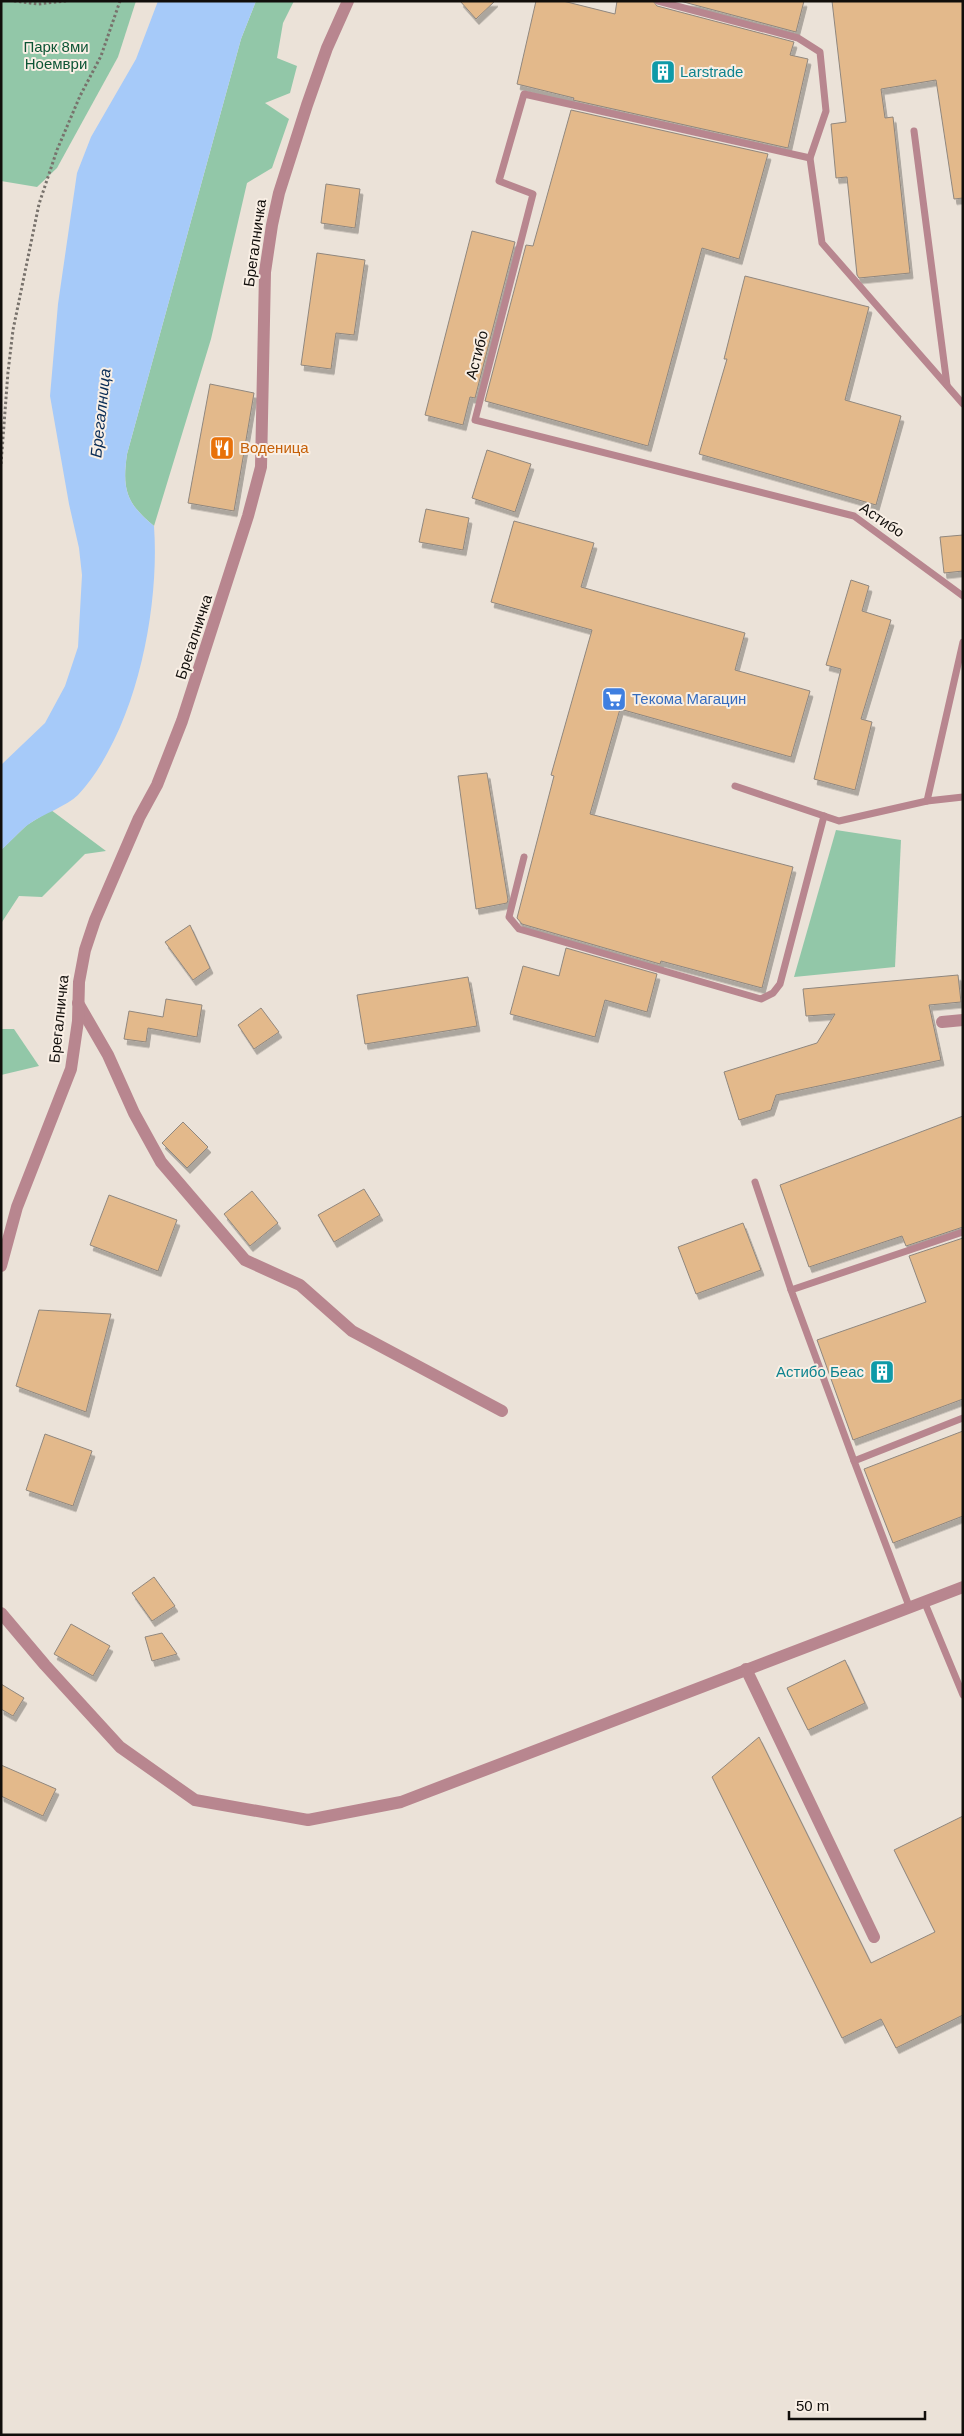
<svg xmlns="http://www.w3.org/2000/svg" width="964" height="2436" viewBox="0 0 964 2436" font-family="Arial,sans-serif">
  <defs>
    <filter id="shadow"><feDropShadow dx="3" dy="5.5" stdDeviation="0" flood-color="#0004"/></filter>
  </defs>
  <rect width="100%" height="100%" fill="#ebe2d8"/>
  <g fill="#92c7a8">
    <path d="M1 1H136L118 57 57 168 37 187 1 181Z"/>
    <path d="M256 1H294L283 23 277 58 297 66 290 93 265 103 289 119 272 168 247 183 211 339 154 526C126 503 122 489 127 454L241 39Z"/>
    <path d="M51 810 106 851 85 854 42 897 19 896 2 922 1 850 27 825Z"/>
    <path d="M836 830 901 840 895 967 794 977Z"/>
    <path d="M1 1029H14L39 1066 1 1075Z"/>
  </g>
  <path fill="#a6caf9" d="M158 1H256L241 39 127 454C122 489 126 503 154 526 160 609 136 732 78 795 67 806 43 814 29 824 19 831 11 842 1 850V765L45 723 65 686 78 647 82 575 79 548 69 504 50 396 58 304 77 173 91 137 136 59Z"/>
  <g fill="#e3b98b" stroke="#90877e" filter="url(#shadow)">
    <path d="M460 1H495L476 19Z"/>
    <path d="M536 1H563L615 14 617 1H653L657 6 794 42 790 55 808 59 788 148 573 100 574 98 517 84Z"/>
    <path d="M680 1H804L796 32Z"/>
    <path d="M832 1H963V198L954 199 936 80 881 89 885 118 893 117 910 273 859 278 857 275 847 177 836 178 831 124 846 122Z"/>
    <path d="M571 110 768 154 739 259 702 248 648 446 485 401 526 245 533 246Z"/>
    <path d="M326 184 360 189 355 228 321 223Z"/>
    <path d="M472 231 515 242 475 398 470 397 463 425 425 415Z"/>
    <path d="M317 253 365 260 354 335 336 333 331 369 301 365Z"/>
    <path d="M745 276 869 307 845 400 901 416 876 505 699 454 727 359H724Z"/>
    <path d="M210 384 254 393 234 511 188 503Z"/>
    <path d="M487 450 531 464 515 512 472 498Z"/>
    <path d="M426 509 469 518 463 550 419 542Z"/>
    <path d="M514 521 594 543 581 587 745 633 735 670 810 691 791 757 620 709 590 814 793 867 762 988 661 961 660 964 522 924 517 918 554 776 551 775 592 630 491 602Z"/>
    <path d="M963 535V571L944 573 940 537Z"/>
    <path d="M851 580 869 586 862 611 891 620 861 719 872 722 855 790 814 779 841 669 826 665Z"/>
    <path d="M487 773 508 900 507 903 476 909 458 776Z"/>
    <path d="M190 925 210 968 193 980 165 942Z"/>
    <path d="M566 948 657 974 647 1012 605 1000 595 1037 510 1014 523 966 559 976Z"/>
    <path d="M958 975 961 1002 929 1005 941 1060 776 1095 771 1110 739 1120 724 1072 817 1043 835 1014 806 1016 803 989Z"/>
    <path d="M468 977 477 1026 365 1044 357 995Z"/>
    <path d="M166 999 202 1005 197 1037 148 1028 146 1042 124 1039 129 1011 163 1017Z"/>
    <path d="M261 1008 279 1032 254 1049 238 1025Z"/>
    <path d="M963 1116V1227L906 1246 902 1236 809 1267 780 1185Z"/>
    <path d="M183 1122 208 1147 187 1168 162 1143Z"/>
    <path d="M364 1189 380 1215 334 1242 318 1215Z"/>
    <path d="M252 1191 278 1223 250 1246 224 1214Z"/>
    <path d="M109 1195 177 1220 158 1271 90 1245Z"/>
    <path d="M743 1223 761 1270 696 1294 678 1247Z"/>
    <path d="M963 1238V1399L853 1440 817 1340 926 1302 909 1256Z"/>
    <path d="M39 1310 111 1314 86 1412 16 1386Z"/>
    <path d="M963 1431V1516L893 1543 864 1469Z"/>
    <path d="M45 1434 92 1451 73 1506 26 1490Z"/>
    <path d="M154 1577 175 1606 152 1621 132 1593Z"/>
    <path d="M71 1624 110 1646 93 1676 54 1654Z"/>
    <path d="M162 1633 177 1654 152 1661 145 1637Z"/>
    <path d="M845 1660 865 1703 808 1730 787 1688Z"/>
    <path d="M1 1684 24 1698 13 1716 1 1709Z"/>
    <path d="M759 1737 871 1963 935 1932 894 1850 963 1816V2015L896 2048 881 2019 842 2038 712 1777Z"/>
    <path d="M1 1765 56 1789 43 1816 1 1796Z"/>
  </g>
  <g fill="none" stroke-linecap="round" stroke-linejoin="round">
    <g stroke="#78726c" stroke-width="3" stroke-dasharray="2.5 2.5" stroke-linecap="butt">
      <path d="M14 1 38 4 66 1"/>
      <path d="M1 464 8 372 13 330 39 204 57 150 80 96 101 56 120 1"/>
    </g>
    <g stroke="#b8868f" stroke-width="7">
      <path d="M658 1 798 38 820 52 826 111 810 158 822 243 963 404"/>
      <path d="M914 131 947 385"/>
      <path d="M810 158 524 94 499 181 533 194 475 420 854 516 963 596"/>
      <path d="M963 642 927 801 963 797"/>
      <path d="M735 786 839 821 927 801"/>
      <path d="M524 857 509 917 519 929 761 999 773 993 780 984 824 816"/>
      <path d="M755 1182 791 1290"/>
      <path d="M854 1461 791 1290 963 1232"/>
      <path d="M924 1601 963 1695"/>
      <path d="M909 1606 854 1461 963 1418"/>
    </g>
    <g stroke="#b8868f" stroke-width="12">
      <path d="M78 1003 108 1055 134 1113 161 1162 245 1260 300 1285 352 1331 502 1411"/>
      <path d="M942 1022 963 1020"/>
      <path d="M1 1266 17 1207 71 1069 78 1021 79 982 85 950 95 920 139 818 157 785 182 721 248 516 261 467 265 272 272 225 279 193 307 105 327 48 348 1"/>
      <path d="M1 1613 45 1665 120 1747 195 1800 308 1820 401 1802 963 1587"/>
      <path d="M746 1669 874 1937"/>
    </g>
  </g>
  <defs>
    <symbol id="building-square" viewBox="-11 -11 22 22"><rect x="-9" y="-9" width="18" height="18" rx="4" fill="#0f9aa8" stroke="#f9efe5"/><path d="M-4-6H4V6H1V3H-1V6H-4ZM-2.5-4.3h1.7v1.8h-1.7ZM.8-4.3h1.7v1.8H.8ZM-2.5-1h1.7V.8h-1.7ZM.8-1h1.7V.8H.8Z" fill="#fff"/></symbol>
    <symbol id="restaurant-square" viewBox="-11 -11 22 22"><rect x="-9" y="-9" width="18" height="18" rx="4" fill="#e8710a" stroke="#f9efe5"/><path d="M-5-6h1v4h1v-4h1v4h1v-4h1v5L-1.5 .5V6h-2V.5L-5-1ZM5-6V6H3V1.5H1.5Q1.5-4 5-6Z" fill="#fff"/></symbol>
    <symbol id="supermarket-square" viewBox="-11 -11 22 22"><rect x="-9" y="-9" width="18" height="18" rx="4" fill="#3f7fe0" stroke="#f9efe5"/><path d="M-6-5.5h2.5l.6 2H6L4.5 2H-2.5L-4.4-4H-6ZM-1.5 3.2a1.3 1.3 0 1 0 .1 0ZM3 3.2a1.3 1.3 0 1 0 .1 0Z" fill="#fff"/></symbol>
  </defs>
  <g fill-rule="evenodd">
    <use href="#building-square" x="649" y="58" width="28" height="28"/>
    <use href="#restaurant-square" x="208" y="434" width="28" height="28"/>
    <use href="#supermarket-square" x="600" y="685" width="28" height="28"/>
    <use href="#building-square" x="868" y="1358" width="28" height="28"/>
  </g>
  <g text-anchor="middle" stroke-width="4" stroke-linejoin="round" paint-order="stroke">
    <g font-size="15" fill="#0d5535" stroke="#f9efe5">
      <text x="56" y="52">Парк 8ми<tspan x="56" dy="17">Ноември</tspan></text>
    </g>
    <g font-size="15" fill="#0d838f" stroke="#f9efe5" text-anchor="start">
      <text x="680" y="77">Larstrade</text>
      <text x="864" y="1377" text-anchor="end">Астибо Беас</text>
    </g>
    <g font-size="15" fill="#110e0b" stroke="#f9efe5">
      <text transform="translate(255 243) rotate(-82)" y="5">Брегалничка</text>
      <text transform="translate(477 355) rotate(-75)" y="5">Астибо</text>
      <text transform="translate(882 520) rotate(34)" y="5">Астибо</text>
      <text transform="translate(194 637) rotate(-72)" y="5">Брегалничка</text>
      <text transform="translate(59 1019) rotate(-84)" y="5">Брегалничка</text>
    </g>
    <g font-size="15" fill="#c56008" stroke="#f9efe5" text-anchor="start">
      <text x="240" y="453">Воденица</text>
    </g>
    <g font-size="15" fill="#366cbe" stroke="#f9efe5" text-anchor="start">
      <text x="632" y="704">Текома Магацин</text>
    </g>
    <g font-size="16" font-style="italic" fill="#092c56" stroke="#f9efe5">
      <text transform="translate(100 413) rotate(-84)" y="6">Брегалница</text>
    </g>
  </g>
  <rect width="964" height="2436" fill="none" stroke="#110e0b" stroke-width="5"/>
  <path d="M789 2411v8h136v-8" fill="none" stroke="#110e0b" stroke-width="2.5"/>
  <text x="796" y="2411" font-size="15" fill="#110e0b" stroke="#f9efe5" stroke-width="4" paint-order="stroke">50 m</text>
</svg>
